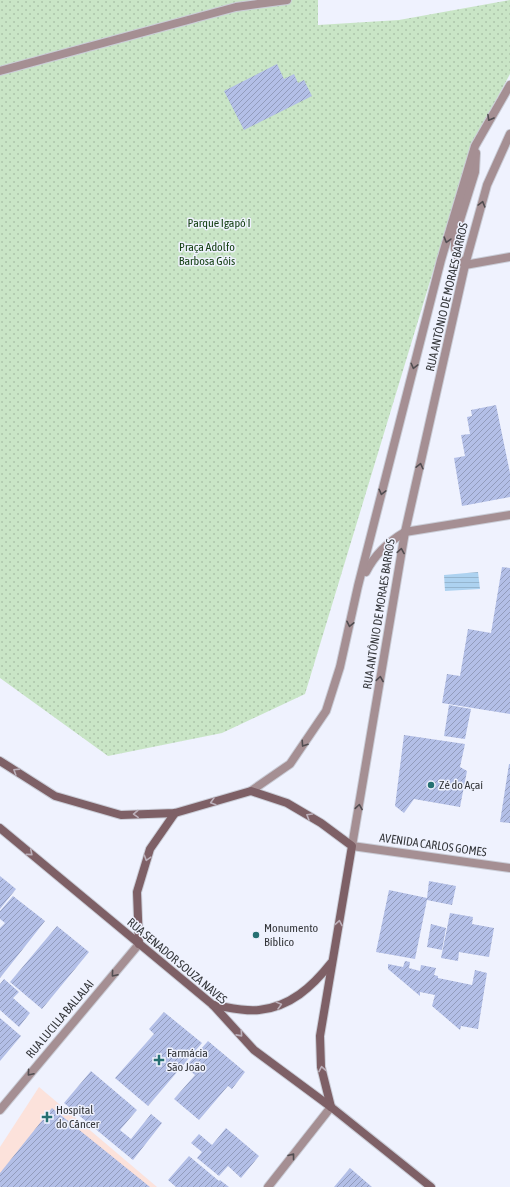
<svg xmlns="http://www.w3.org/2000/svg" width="510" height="1187" viewBox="0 0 510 1187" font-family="'Asap Condensed',sans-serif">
  <defs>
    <pattern id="grass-dots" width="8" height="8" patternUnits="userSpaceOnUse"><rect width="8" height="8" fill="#c9e5c6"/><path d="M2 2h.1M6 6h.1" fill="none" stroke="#adc5ab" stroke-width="1.8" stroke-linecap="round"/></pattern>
    <pattern id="water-rules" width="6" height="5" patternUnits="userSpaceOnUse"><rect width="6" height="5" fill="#add2f0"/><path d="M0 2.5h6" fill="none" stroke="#95b5cf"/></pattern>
    <pattern id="building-hatch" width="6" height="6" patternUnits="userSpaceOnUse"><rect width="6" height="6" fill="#b3bfe7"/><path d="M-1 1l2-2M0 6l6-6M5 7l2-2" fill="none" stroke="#929cbc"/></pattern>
  </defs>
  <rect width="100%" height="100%" fill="#eff2fe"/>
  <path fill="#fce2db" d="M39 1087 157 1187H0V1147Z"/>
  <path fill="url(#grass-dots)" d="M0 0H318V25L399 20 510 0V74L471 146 305 694 222 733 108 756 0 678Z"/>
  <path fill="url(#water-rules)" d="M478 572 480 589 445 591 444 575Z"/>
  <g fill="url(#building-hatch)">
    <path d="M277 64 284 79 294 74 298 83 304 80 312 96 244 130 224 91Z"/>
    <path d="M496 405 510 473V497L462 506 454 458 465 456 461 435 470 434 467 417 472 416 471 410Z"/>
    <path d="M502 567 510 568V714L442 703 447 674 460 676 468 629 491 633Z"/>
    <path d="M449 705 471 709 465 739 444 736Z"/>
    <path d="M404 735 465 744 460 767 467 771 460 807 414 799 404 813 395 806Z"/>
    <path d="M509 764H510V823L500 822Z"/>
    <path d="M0 876 16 889 0 909Z"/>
    <path d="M429 881 456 886 452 905 427 900 415 959 376 952 389 890 427 898Z"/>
    <path d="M13 896 45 921 0 978V928L5 923 0 919V911Z"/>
    <path d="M450 913 473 917 472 924 494 928 489 957 459 952 458 961 441 958Z"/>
    <path d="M431 924 446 928 442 950 427 947Z"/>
    <path d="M57 926 89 952 42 1009 10 982Z"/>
    <path d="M405 961 410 962 409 968 420 971 421 965 436 968 434 975 438 976V978L472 985 475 970 487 973 478 1029 461 1026 460 1030 432 1006 435 995 420 992V996L388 969V964L403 967Z"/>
    <path d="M4 979 19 992 13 998 30 1013 19 1027 0 1010V984Z"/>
    <path d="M164 1012 202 1043 148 1106 115 1078 154 1034 149 1029Z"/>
    <path d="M0 1018 21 1036 0 1061Z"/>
    <path d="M208 1041 245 1072 232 1089 228 1086 199 1120 174 1099 195 1075 185 1067Z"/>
    <path d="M91 1071 137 1110 120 1130 131 1139 151 1114 162 1123 133 1160 64 1103Z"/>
    <path d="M52 1108 150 1187H0V1173Z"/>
    <path d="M226 1128 259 1156 241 1178 228 1166 219 1176 197 1158 202 1152 191 1143 199 1134 212 1145Z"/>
    <path d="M189 1156 219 1181 220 1180 229 1187H176L168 1180Z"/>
    <path d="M350 1168 372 1187H334Z"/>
  </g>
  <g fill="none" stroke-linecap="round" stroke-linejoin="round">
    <defs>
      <path id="service" d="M0 71 236 7 287 0"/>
      <g id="minor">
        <path d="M465 265 510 257"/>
        <path d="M405 532 510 515"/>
        <path d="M352 846 510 868"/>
        <path d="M0 1110 139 944"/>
        <path d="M268 1187 331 1107"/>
      </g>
      <g id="tertiary">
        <path d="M465 265 458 258 455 249V236L475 172 476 153"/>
        <path d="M366 572C375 554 388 542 405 532"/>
        <path d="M251 791 290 764 326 711 340 667 358 586 441 260 475 146 510 85"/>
        <path d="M352 846 405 532 465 265 487 185 510 134"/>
      </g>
      <g id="secondary">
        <path d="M0 761 55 796 121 815 175 813 251 791 287 803 321 823 352 846 320 1036 321 1067 331 1107"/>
        <path d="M0 828 213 1005 254 1050 331 1107 431 1187"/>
        <path d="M139 944 137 892 150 849 175 813"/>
        <path d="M213 1005C227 1007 245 1012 259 1010 290 1007 312 987 331 963"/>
      </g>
    </defs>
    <use href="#service" stroke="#cacdd7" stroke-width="10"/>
    <use href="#minor" stroke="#cacdd7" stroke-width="10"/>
    <use href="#tertiary" stroke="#cacdd7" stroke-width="10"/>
    <use href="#secondary" stroke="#cacdd7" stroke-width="10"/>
    <use href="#service" stroke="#a58f93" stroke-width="8"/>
    <use href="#minor" stroke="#a58f93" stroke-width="8"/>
    <use href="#tertiary" stroke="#a58f93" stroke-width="8"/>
    <use href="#secondary" stroke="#7e6066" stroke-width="8"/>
  </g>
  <defs><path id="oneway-chevron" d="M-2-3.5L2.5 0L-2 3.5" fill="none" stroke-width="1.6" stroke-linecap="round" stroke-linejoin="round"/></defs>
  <g stroke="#514d51">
    <use href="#oneway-chevron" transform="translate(490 118) rotate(119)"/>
    <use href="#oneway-chevron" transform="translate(482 204) rotate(-75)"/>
    <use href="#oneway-chevron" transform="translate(447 240) rotate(106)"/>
    <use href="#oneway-chevron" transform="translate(414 366) rotate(104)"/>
    <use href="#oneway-chevron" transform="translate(420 466) rotate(-77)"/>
    <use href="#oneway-chevron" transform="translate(382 492) rotate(104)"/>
    <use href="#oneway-chevron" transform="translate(401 551) rotate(-81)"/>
    <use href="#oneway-chevron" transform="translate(350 624) rotate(102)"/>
    <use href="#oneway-chevron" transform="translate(380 679) rotate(-81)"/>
    <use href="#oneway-chevron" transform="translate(304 744) rotate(124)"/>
    <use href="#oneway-chevron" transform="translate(359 807) rotate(-81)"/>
    <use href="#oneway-chevron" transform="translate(114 974) rotate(130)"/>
    <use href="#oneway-chevron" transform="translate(30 1073) rotate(130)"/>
    <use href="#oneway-chevron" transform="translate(292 1156) rotate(-52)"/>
  </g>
  <g stroke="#bcb0ba">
    <use href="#oneway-chevron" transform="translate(16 771) rotate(-148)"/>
    <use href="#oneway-chevron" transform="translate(213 802) rotate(164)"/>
    <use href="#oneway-chevron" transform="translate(136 814) rotate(178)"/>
    <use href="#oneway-chevron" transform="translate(309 816) rotate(-149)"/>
    <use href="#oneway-chevron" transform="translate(30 853) rotate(40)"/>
    <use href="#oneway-chevron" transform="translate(147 858) rotate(107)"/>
    <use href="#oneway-chevron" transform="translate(339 923) rotate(-80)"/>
    <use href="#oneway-chevron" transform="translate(279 1005) rotate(-15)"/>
    <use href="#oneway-chevron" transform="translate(240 1034) rotate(48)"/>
    <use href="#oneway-chevron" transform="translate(322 1069) rotate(-100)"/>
  </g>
  <g fill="#257072" stroke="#eff2fe" stroke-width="1.5">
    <circle cx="431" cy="785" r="4"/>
    <circle cx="256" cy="935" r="4"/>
    <path d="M157 1054h4v4h4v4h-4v4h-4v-4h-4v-4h4z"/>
    <path d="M45 1111h4v4h4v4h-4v4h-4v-4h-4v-4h4z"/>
  </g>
  <g text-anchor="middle" stroke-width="3" stroke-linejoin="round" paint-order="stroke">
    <g font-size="12" fill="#174215" stroke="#eff2fe">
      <text x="219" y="227">Parque Igapó I</text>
      <text x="207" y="251">Praça Adolfo<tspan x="207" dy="14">Barbosa Góis</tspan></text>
    </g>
    <g font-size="12" fill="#35373b" stroke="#eff2fe">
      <text transform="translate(447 297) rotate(-77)" y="4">RUA ANTÔNIO DE MORAES BARROS</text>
      <text transform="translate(379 614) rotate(-81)" y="4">RUA ANTÔNIO DE MORAES BARROS</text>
      <text transform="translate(433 845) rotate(8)" y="4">AVENIDA CARLOS GOMES</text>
      <text transform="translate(177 961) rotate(40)" y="4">RUA SENADOR SOUZA NAVES</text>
      <text transform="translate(60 1019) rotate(-50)" y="4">RUA LUCILLA BALLALAI</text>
    </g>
    <g font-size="12" fill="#35373b" stroke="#eff2fe" text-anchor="start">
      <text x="439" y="789">Zé do Açaí</text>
      <text x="264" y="932">Monumento<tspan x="264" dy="14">Bíblico</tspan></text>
      <text x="167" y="1057">Farmácia<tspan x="167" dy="14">São João</tspan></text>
      <text x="56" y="1114">Hospital<tspan x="56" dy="14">do Câncer</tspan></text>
    </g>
  </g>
</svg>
